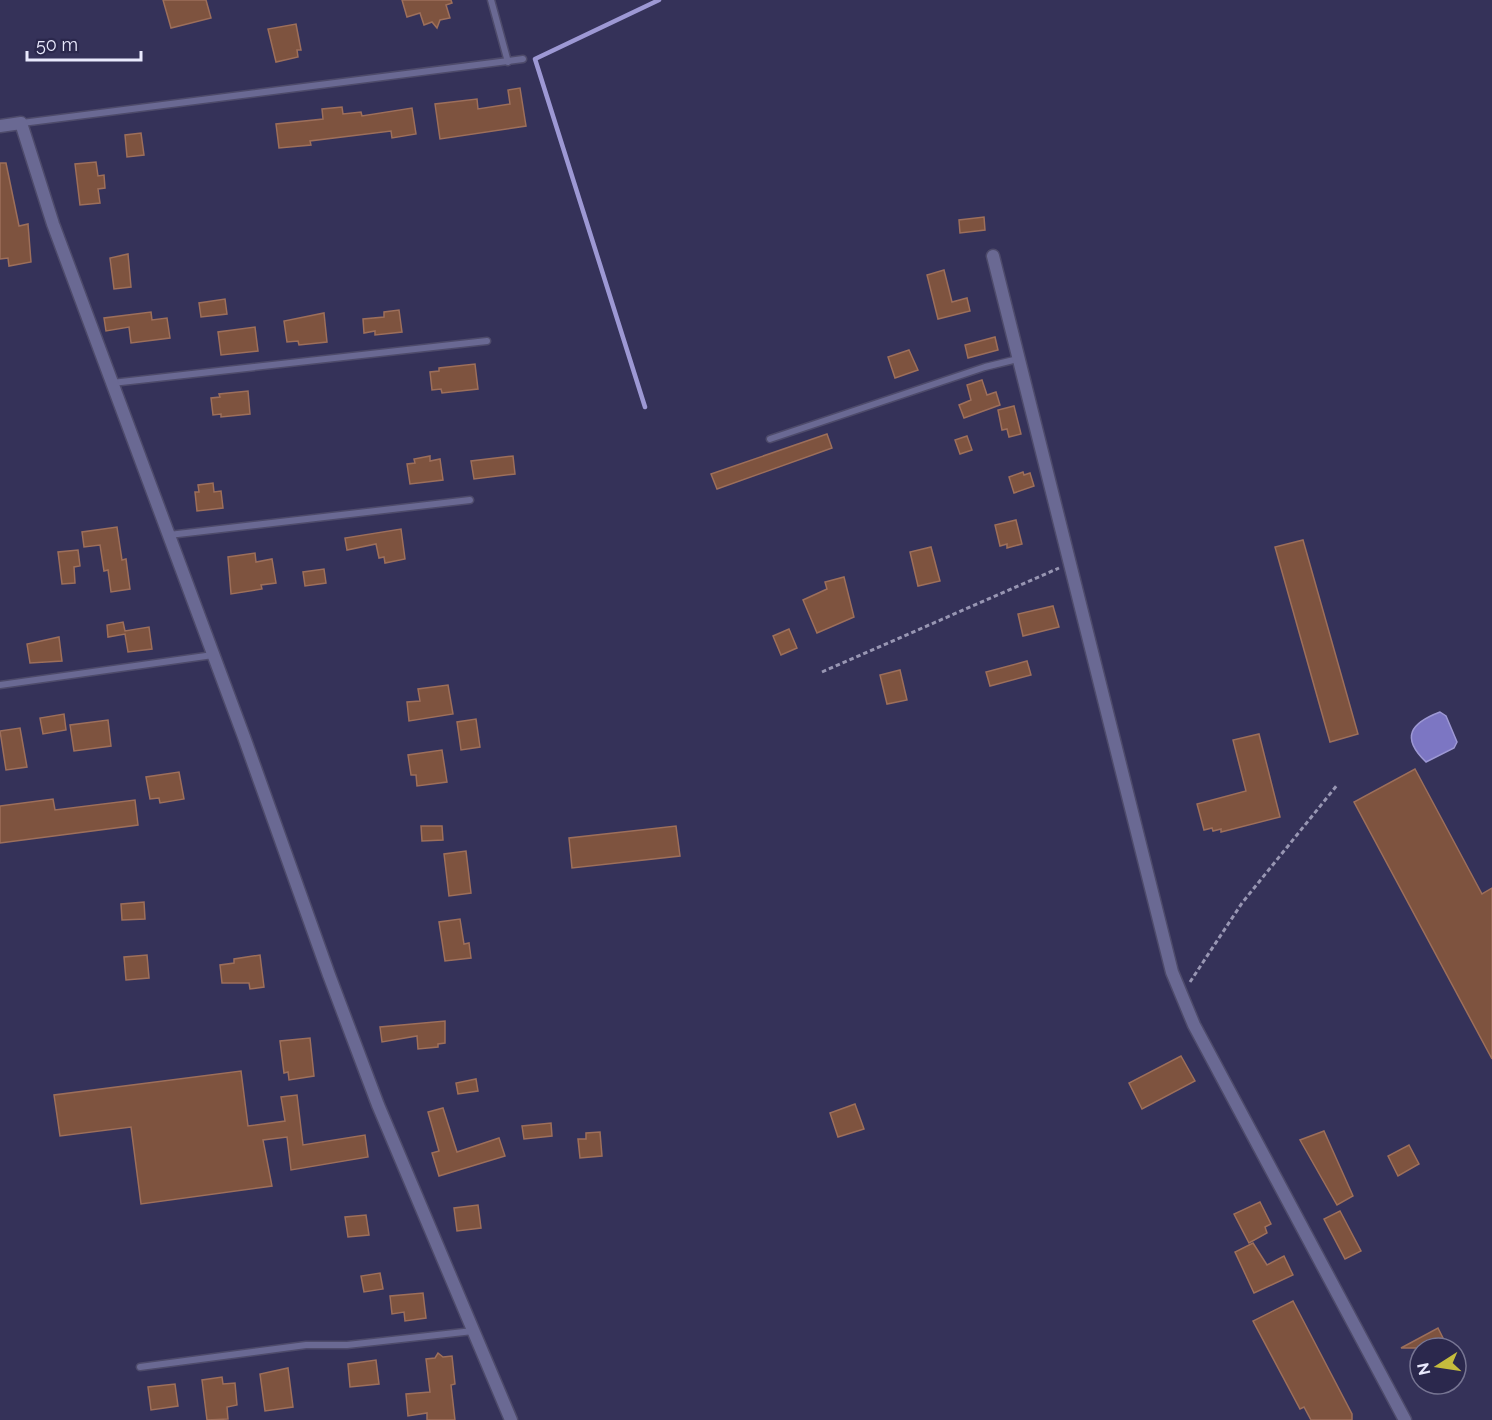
<svg xmlns="http://www.w3.org/2000/svg" width="1492" height="1420" viewBox="0 0 1492 1420" font-family="Raleway,sans-serif">
  <rect width="100%" height="100%" fill="#353259"/>
  <path fill="#7c76c3" stroke="#9d98d4" stroke-width="1.5" d="M1440 712 1446 716 1457 742 1454 748 1426 762C1400 737 1411 723 1440 712Z"/>
  <g fill="none" stroke-linecap="round" stroke-linejoin="round">
    <path stroke="#9d98d4" stroke-width="4.5" d="M645 407 535 59 659 0"/>
  </g>
  <g fill="#7e533f" stroke="#9d6f5b" stroke-width="1.5">
    <path d="M163 0H206L211 18 171 28Z"/>
    <path d="M402 0H451L452 3 446 5 450 18 440 20 437 28 432 22 424 25 420 13 407 17Z"/>
    <path d="M296 24 301 50H297L298 57 276 62 268 29Z"/>
    <path d="M520 88 526 126 440 139 435 104 477 99 478 109 510 104 508 90Z"/>
    <path d="M342 107 343 114 361 112 362 116 412 108 416 134 392 138 391 131 310 141 311 145 279 148 276 124 323 119 322 109Z"/>
    <path d="M141 133 144 155 127 157 125 135Z"/>
    <path d="M96 162 98 176 104 175 105 188 98 189 100 203 80 205 75 164Z"/>
    <path d="M0 163H6L19 226 28 224 31 262 9 266 8 258 0 259Z"/>
    <path d="M984 217 985 230 960 233 959 220Z"/>
    <path d="M128 254 131 287 114 289 110 258Z"/>
    <path d="M944 270 952 302 967 298 970 311 938 319 927 275Z"/>
    <path d="M225 299 227 314 201 317 199 303Z"/>
    <path d="M399 310 402 332 375 335V331L364 333 363 319 384 317V312Z"/>
    <path d="M151 312 152 320 167 318 170 338 131 343 129 327 106 331 104 318Z"/>
    <path d="M324 313 327 342 299 345 298 341 287 342 284 321Z"/>
    <path d="M255 327 258 351 221 355 218 332Z"/>
    <path d="M995 337 998 350 968 358 965 345Z"/>
    <path d="M909 350 918 370 895 378 888 357Z"/>
    <path d="M475 364 478 389 442 393 441 389 432 390 430 372 439 371V368Z"/>
    <path d="M982 380 987 395 996 392 1000 405 964 418 959 405 971 400 967 385Z"/>
    <path d="M248 391 250 414 221 417V414L213 415 211 398 220 397 219 394Z"/>
    <path d="M1014 406 1021 434 1009 437 1007 429 1002 430 998 410Z"/>
    <path d="M827 434 832 448 717 489 711 474Z"/>
    <path d="M967 436 972 450 960 454 955 440Z"/>
    <path d="M430 456V461L440 459 443 480 410 484 407 464 415 463 414 459Z"/>
    <path d="M513 456 515 474 474 479 471 461Z"/>
    <path d="M1023 472 1024 475 1030 473 1034 486 1014 493 1009 477Z"/>
    <path d="M213 483 214 492 221 491 223 508 197 511 195 492H199L198 485Z"/>
    <path d="M1016 520 1022 544 1007 548V544L1000 546 995 525Z"/>
    <path d="M117 527 122 560 126 559 130 589 111 592 108 570 104 571 100 545 84 547 82 532Z"/>
    <path d="M401 529 405 559 385 563 384 557 379 558 376 544 347 550 345 538Z"/>
    <path d="M1303 540 1358 734 1330 742 1275 547Z"/>
    <path d="M931 547 940 581 918 586 910 552Z"/>
    <path d="M78 550 80 566 74 567 75 583 62 584 58 552Z"/>
    <path d="M255 553 256 562 272 559 276 583 261 585 262 589 231 594 228 557Z"/>
    <path d="M324 569 326 583 305 586 303 572Z"/>
    <path d="M844 577 854 617 817 633 803 600 827 589 825 582Z"/>
    <path d="M1053 606 1059 627 1023 636 1018 614Z"/>
    <path d="M123 622 125 631 149 627 152 649 128 652 125 634 108 637 107 625Z"/>
    <path d="M789 629 797 648 781 655 773 636Z"/>
    <path d="M59 637 62 661 30 663 27 644Z"/>
    <path d="M1027 661 1031 675 990 686 986 672Z"/>
    <path d="M900 670 907 700 887 704 880 675Z"/>
    <path d="M448 685 453 714 409 721 407 702 420 701 418 689Z"/>
    <path d="M64 714 66 730 43 734 40 718Z"/>
    <path d="M476 719 480 747 461 750 457 722Z"/>
    <path d="M108 720 111 746 74 751 70 725Z"/>
    <path d="M20 728 27 767 6 770 0 731Z"/>
    <path d="M1259 734 1280 817 1221 832V829L1213 831 1212 828 1204 830 1197 804 1246 791 1233 740Z"/>
    <path d="M442 750 447 782 417 786 416 775H411L408 755Z"/>
    <path d="M1415 769 1482 894 1492 888V1059L1354 802Z"/>
    <path d="M179 772 184 799 160 803 159 798 150 799 146 777Z"/>
    <path d="M53 799 55 810 135 800 138 825 0 843V806Z"/>
    <path d="M421 826H442L443 840 422 841Z"/>
    <path d="M676 826 680 856 572 868 569 838Z"/>
    <path d="M466 851 471 893 449 896 444 854Z"/>
    <path d="M144 902 145 919 122 920 121 904Z"/>
    <path d="M460 919 464 944 469 943 471 958 445 961 439 922Z"/>
    <path d="M147 955 149 978 126 980 124 957Z"/>
    <path d="M260 955 264 987 250 989 249 983H222L220 965 234 963V959Z"/>
    <path d="M445 1021V1043L438 1044V1047L418 1049 417 1036 382 1042 380 1027Z"/>
    <path d="M310 1038 314 1076 289 1080 288 1072 284 1073 280 1041Z"/>
    <path d="M1181 1056 1195 1081 1142 1109 1129 1083Z"/>
    <path d="M241 1071 248 1126 285 1121 281 1097 297 1095 303 1145 365 1135 368 1157 291 1170 287 1137 263 1140 272 1186 141 1204 131 1127 60 1136 54 1095Z"/>
    <path d="M476 1079 478 1091 458 1094 456 1083Z"/>
    <path d="M855 1104 864 1129 838 1137 830 1113Z"/>
    <path d="M443 1108 457 1152 499 1138 505 1156 439 1176 432 1153 439 1151 428 1112Z"/>
    <path d="M551 1123 552 1136 524 1139 522 1126Z"/>
    <path d="M1324 1131 1353 1196 1337 1205 1300 1140Z"/>
    <path d="M600 1132 602 1156 580 1158 578 1139H586V1133Z"/>
    <path d="M1409 1145 1419 1164 1398 1176 1388 1156Z"/>
    <path d="M1260 1202 1271 1224 1265 1227 1267 1233 1249 1243 1234 1214Z"/>
    <path d="M478 1205 481 1228 457 1231 454 1208Z"/>
    <path d="M1340 1211 1361 1251 1345 1259 1324 1219Z"/>
    <path d="M366 1215 369 1235 348 1237 345 1217Z"/>
    <path d="M1253 1243 1267 1265 1284 1256 1293 1275 1254 1293 1235 1252Z"/>
    <path d="M380 1273 383 1289 364 1292 361 1276Z"/>
    <path d="M423 1293 426 1318 405 1321 404 1312 392 1314 390 1296Z"/>
    <path d="M1293 1301 1352 1414V1420H1311L1304 1407 1300 1409 1253 1321Z"/>
    <path d="M1438 1328 1448 1348H1401Z"/>
    <path d="M438 1353 443 1357 452 1356 455 1384 451 1385 455 1420H427V1413L408 1416 406 1394 430 1392 426 1359 435 1358Z"/>
    <path d="M376 1360 379 1384 350 1387 348 1364Z"/>
    <path d="M288 1368 293 1407 265 1411 260 1374Z"/>
    <path d="M222 1377 223 1384 235 1383 237 1405 227 1407 228 1419 207 1420 202 1380Z"/>
    <path d="M175 1384 178 1406 151 1410 148 1387Z"/>
  </g>
  <g fill="none" stroke-linecap="round" stroke-linejoin="round">
    <defs>
      <g id="lane">
        <path d="M491 0 508 62"/>
        <path d="M22 123 523 59"/>
        <path d="M112 383 487 341"/>
        <path d="M770 439 985 367 1018 359"/>
        <path d="M169 535 470 500"/>
        <path d="M0 685 213 655"/>
        <path d="M140 1367 306 1345H347L473 1331"/>
      </g>
      <g id="street">
        <path d="M0 126 21 123 53 224 244 737 329 975 378 1105 511 1420"/>
        <path d="M993 256 1172 972 1194 1025 1405 1420"/>
      </g>
    </defs>
    <use href="#lane" stroke="#4e4b6b" stroke-width="9"/>
    <use href="#street" stroke="#4e4b6b" stroke-width="15"/>
    <g stroke="#9896b3" stroke-width="3" stroke-dasharray="4.5 3" stroke-linecap="butt">
      <path d="M822 672 1059 568"/>
      <path d="M1190 982 1242 903 1338 784"/>
    </g>
    <use href="#lane" stroke="#6a6993" stroke-width="6"/>
    <use href="#street" stroke="#6a6993" stroke-width="12"/>
  </g>
  <g transform="translate(1438 1366) rotate(258)"><circle r="28" fill="#2b284d" stroke="#777593" stroke-width="1.5"/>
  <path d="M0-4.5L10 22L0 15L-10 22Z" fill="#c5bc3d"/>
  <text y="-9" font-size="16" font-weight="bold" text-anchor="middle" fill="#e9e9fd">N</text>
  </g>
  <path d="M27 51v9h114v-9" fill="none" stroke="#e9e9fd" stroke-width="3"/>
  <text x="36" y="51" font-size="18" fill="#e9e9fd" stroke="#2b284d" stroke-width="4.5" paint-order="stroke">50 m</text>
</svg>
